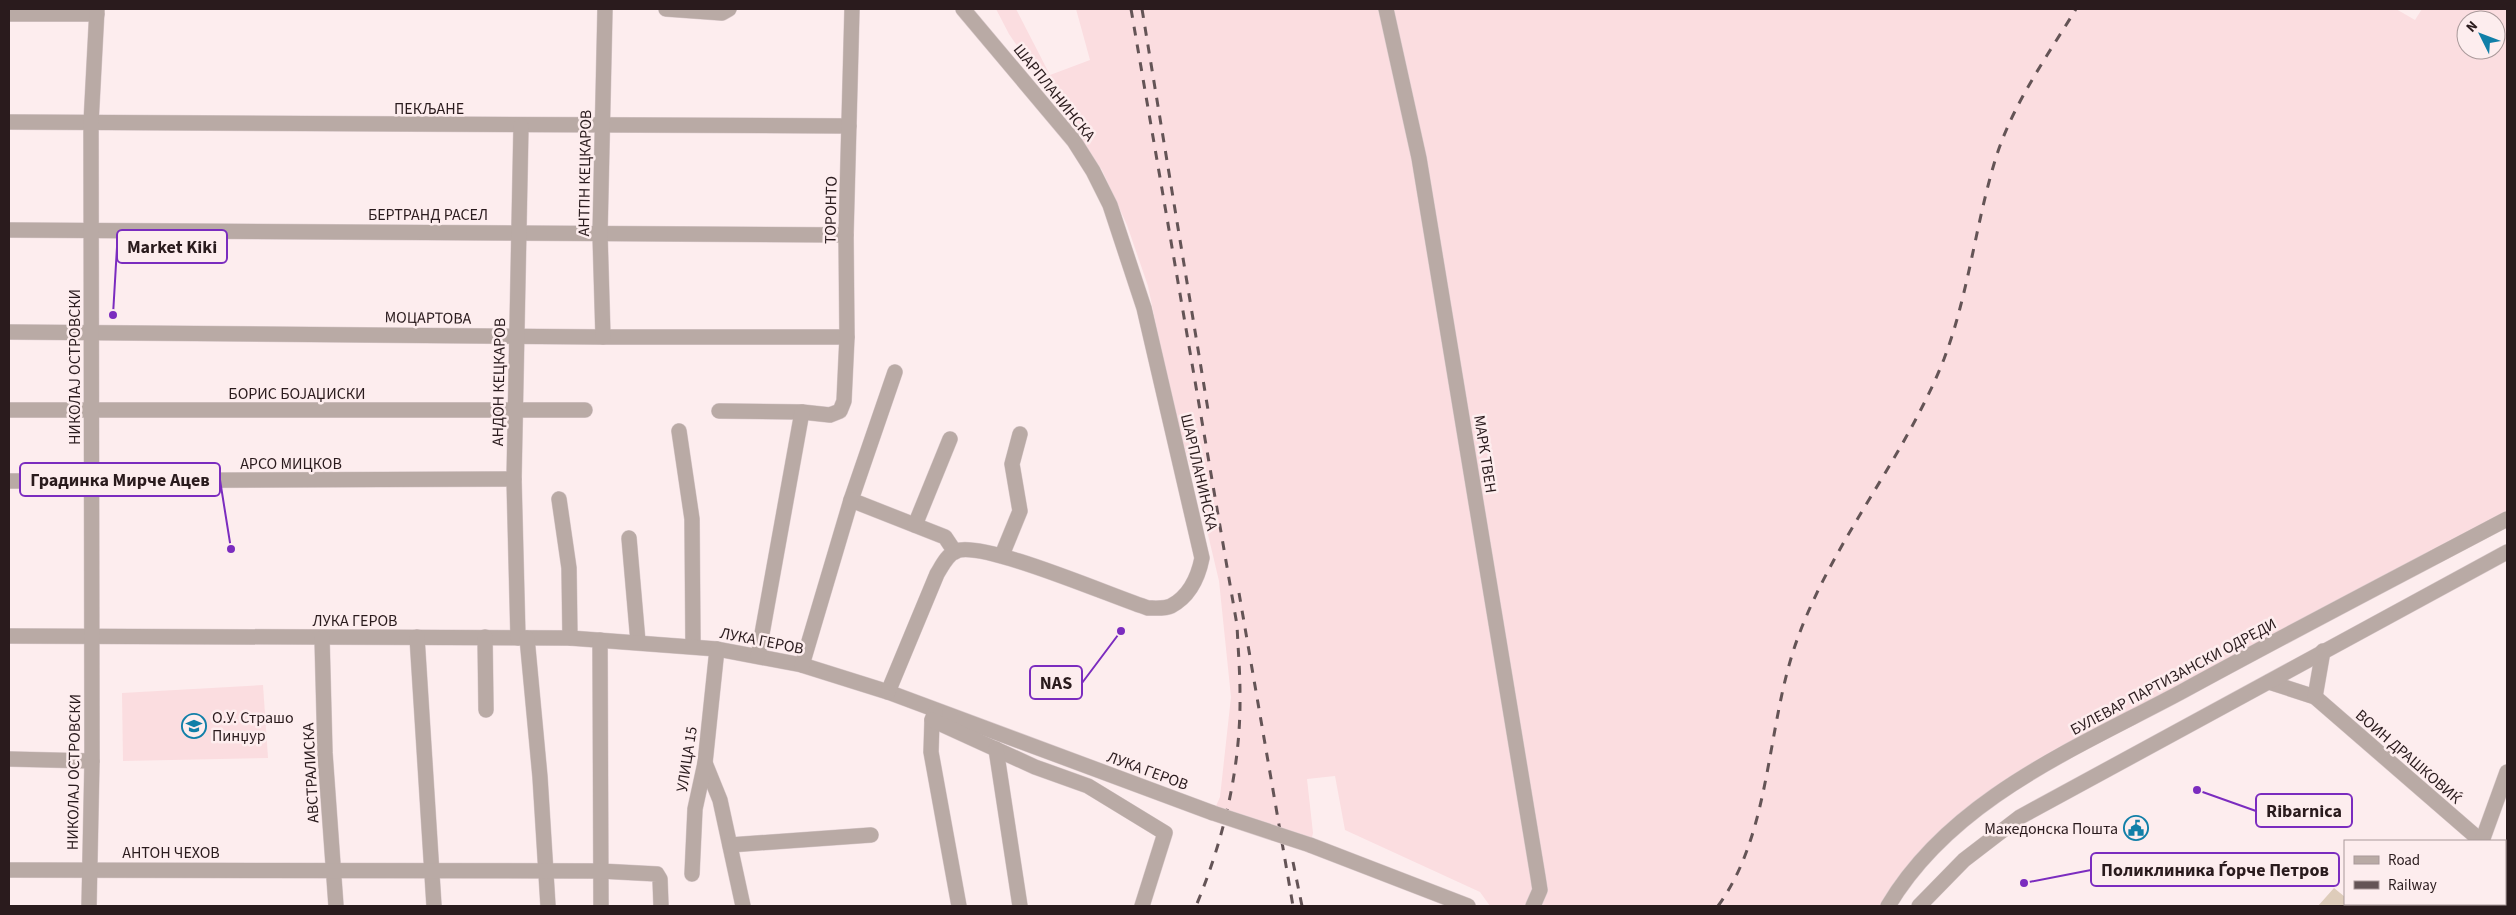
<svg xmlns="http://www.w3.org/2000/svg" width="2516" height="915" viewBox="0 0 2516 915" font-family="'Source Sans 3',sans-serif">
  <rect width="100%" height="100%" fill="#fdedee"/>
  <g fill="#fbdde0" fill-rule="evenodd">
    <path d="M996 9H1016L1050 75 1090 60 1076 9H2396L2415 20 2422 9H2507V519L1982 804 1882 906H1490L1480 892 1345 830 1335 776 1307 779 1313 833 1310 845 1213 813 1220 797 1231 697 1219 581 1196 484 1175 417 1148 286 1127 225 1102 170 1009 34ZM2466 20H2496V50H2466Z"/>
    <path d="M263 685 268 758 123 761 122 693Z"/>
  </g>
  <path fill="#deccba" d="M2334 888 2345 897V904L2355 906H2318Z"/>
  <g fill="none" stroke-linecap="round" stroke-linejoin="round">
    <defs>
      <g id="minor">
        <path d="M666 9 722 13 729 9"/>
        <path d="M1386 9 1419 158 1538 877 1540 890 1533 906"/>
        <path d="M9 14H97"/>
        <path d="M9 122 849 126"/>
        <path d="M9 230 846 235"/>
        <path d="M9 332 603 337H847"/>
        <path d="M603 337 600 234 605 9"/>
        <path d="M895 372 851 500 945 537 955 552"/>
        <path d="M9 410H585"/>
        <path d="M719 411 802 412 830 415 840 411 844 401 847 337 846 235 852 9"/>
        <path d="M679 431 692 519 693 646"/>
        <path d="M9 481 514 479"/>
        <path d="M559 499 569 568 570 638"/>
        <path d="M915 525 950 439"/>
        <path d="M629 538 638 642"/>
        <path d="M1002 555 1020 511 1012 464 1020 434"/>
        <path d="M9 636 570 638 717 649 802 665 888 692 1213 813"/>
        <path d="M417 637 434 906"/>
        <path d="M485 637 486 710"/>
        <path d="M322 638 325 753 336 906"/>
        <path d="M518 638 514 479 521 126"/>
        <path d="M527 638 540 777 548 906"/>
        <path d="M600 640 601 906"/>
        <path d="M758 656 802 412"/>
        <path d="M802 665 851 500"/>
        <path d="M2269 682 2315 697 2481 841"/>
        <path d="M888 692 937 574C942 566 947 555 956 551 983 540 1113 597 1148 608 1154 608 1165 609 1171 606 1190 596 1198 578 1202 558L1144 308 1110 205 1093 171 1074 141 963 9"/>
        <path d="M2315 697 2323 651"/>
        <path d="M935 712 932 720 931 752 959 906"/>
        <path d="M932 720 1035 767 1088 786 1165 833 1142 906"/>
        <path d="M996 749 1020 906"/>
        <path d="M9 759 92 761"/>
        <path d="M705 763 720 800 743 906"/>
        <path d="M2482 841 2507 772"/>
        <path d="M730 845 871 835"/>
        <path d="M1310 845 1468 906"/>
        <path d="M2505 863 2507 865"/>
        <path d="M9 870 600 871 657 874 660 879 661 906"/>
        <path d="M692 874 695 809 705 763 717 649"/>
        <path d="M89 906 92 761 91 123 97 9"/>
        <path d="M1888 906C1952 798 2077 748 2183 691 2291 632 2399 576 2507 519"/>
        <path d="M1919 906 1964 860 2020 817 2507 552"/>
      </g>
    </defs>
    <use href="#minor" stroke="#dbcbcd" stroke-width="16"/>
    <use href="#minor" stroke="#b9aaa5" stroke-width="15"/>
    <g stroke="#645456" stroke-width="3" stroke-dasharray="9 9" stroke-linecap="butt">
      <path d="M1131 9 1237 625C1238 648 1240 671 1240 694 1241 767 1224 839 1196 906"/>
      <path d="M1142 9 1209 416"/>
      <path d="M1239 593 1293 906"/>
      <path d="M1293 862 1302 906"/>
      <path d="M1718 906C1772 832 1766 726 1797 640 1833 540 1905 458 1944 359 1968 296 1975 228 1994 164 2010 108 2046 58 2076 9"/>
    </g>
    <defs>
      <path id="minor-bridge" d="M1213 813 1310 845"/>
    </defs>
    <use href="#minor-bridge" stroke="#dbcbcd" stroke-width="16" stroke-linecap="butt"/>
    <use href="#minor-bridge" stroke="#b9aaa5" stroke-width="15"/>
  </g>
  <defs>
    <symbol id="school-ring" viewBox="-11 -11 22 22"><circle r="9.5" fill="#fdedee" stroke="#117fa8" stroke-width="1.5"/><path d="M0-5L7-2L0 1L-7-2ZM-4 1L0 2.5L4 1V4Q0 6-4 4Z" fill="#117fa8"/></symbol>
    <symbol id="civic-ring" viewBox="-11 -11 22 22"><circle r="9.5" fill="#fdedee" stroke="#117fa8" stroke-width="1.5"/><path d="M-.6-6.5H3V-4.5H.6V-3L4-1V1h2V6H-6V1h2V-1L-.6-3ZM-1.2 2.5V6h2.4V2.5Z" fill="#117fa8"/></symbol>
  </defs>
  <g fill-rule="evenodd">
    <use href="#school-ring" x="180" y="712" width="28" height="28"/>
    <use href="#civic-ring" x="2122" y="814" width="28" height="28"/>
  </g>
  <g text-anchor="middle" stroke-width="5" stroke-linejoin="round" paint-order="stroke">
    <g font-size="16" fill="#2a1b1d" stroke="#fdedee">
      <text transform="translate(1055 92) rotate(51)" y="6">ШАРПЛАНИНСКА</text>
      <text x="429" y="114">ПЕКЉАНЕ</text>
      <text transform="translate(584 173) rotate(-89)" y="6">АНТПН КЕЦКАРОВ</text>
      <text transform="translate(830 210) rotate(-89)" y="6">ТОРОНТО</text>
      <text x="428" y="220">БЕРТРАНД РАСЕЛ</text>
      <text transform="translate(428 317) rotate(1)" y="6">МОЦАРТОВА</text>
      <text transform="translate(74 367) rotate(-90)" y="6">НИКОЛАЈ ОСТРОВСКИ</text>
      <text transform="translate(498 382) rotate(-89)" y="6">АНДОН КЕЦКАРОВ</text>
      <text x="297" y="399">БОРИС БОЈАЏИСКИ</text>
      <text transform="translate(1486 454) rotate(81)" y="6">МАРК ТВЕН</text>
      <text x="291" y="469">АРСО МИЦКОВ</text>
      <text transform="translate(1200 472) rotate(77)" y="6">ШАРПЛАНИНСКА</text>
      <text x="355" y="626">ЛУКА ГЕРОВ</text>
      <text transform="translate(762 640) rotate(11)" y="6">ЛУКА ГЕРОВ</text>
      <text transform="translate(2173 676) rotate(-28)" y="6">БУЛЕВАР ПАРТИЗАНСКИ ОДРЕДИ</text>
      <text transform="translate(2409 756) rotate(41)" y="6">ВОИН ДРАШКОВИЌ</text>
      <text transform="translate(686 759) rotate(-81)" y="6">УЛИЦА 15</text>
      <text transform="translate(1148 770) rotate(20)" y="6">ЛУКА ГЕРОВ</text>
      <text transform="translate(73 772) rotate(-89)" y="6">НИКОЛАЈ ОСТРОВСКИ</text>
      <text transform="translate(310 773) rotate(-93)" y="6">АВСТРАЛИСКА</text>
      <text x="171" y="858">АНТОН ЧЕХОВ</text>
    </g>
    <g font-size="16" fill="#2a1b1d" stroke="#fdedee" text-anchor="start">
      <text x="212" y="723">О.У. Страшо<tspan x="212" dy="18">Пинџур</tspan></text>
      <text x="2118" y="834" text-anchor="end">Македонска Пошта</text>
    </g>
  </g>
  <path fill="none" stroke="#7b2cbf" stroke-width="2" d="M113 315L117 247M231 549L220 480M1121 631L1082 683M2197 790L2256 811M2024 883L2091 870"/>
  <g fill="#7b2cbf" stroke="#fdedee" stroke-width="2">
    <circle cx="113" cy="315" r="5"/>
    <circle cx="231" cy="549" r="5"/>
    <circle cx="1121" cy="631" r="5"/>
    <circle cx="2197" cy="790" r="5"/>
    <circle cx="2024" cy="883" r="5"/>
  </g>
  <g fill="#fdedee" stroke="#7b2cbf" stroke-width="2">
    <rect x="117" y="230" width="110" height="33" rx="5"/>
    <rect x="20" y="463" width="200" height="33" rx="5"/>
    <rect x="1030" y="666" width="52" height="33" rx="5"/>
    <rect x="2256" y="794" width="96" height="33" rx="5"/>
    <rect x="2091" y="853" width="248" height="33" rx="5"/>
  </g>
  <g font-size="18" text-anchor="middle" font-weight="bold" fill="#2a1b1d">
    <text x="172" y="253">Market Kiki</text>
    <text x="120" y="486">Градинка Мирче Ацев</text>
    <text x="1056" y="689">NAS</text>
    <text x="2304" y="817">Ribarnica</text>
    <text x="2215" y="876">Поликлиника Ѓорче Петров</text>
  </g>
  <rect width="2516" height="915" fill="none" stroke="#2a1b1d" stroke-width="20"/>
  <rect x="2344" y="840" width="162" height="65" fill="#fdedee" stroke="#a9999a"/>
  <rect x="2354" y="856" width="25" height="8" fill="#b9aaa5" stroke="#a9999a"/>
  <text x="2388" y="865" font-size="15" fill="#2a1b1d">Road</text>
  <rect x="2354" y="881" width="25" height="8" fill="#645456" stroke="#a9999a"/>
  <text x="2388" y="890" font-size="15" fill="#2a1b1d">Railway</text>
  <g transform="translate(2481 35) rotate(312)"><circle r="24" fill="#fdedee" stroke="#a9999a"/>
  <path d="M0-4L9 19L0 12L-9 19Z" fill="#117fa8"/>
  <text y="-8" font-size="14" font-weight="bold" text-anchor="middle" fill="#2a1b1d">N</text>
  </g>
</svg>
